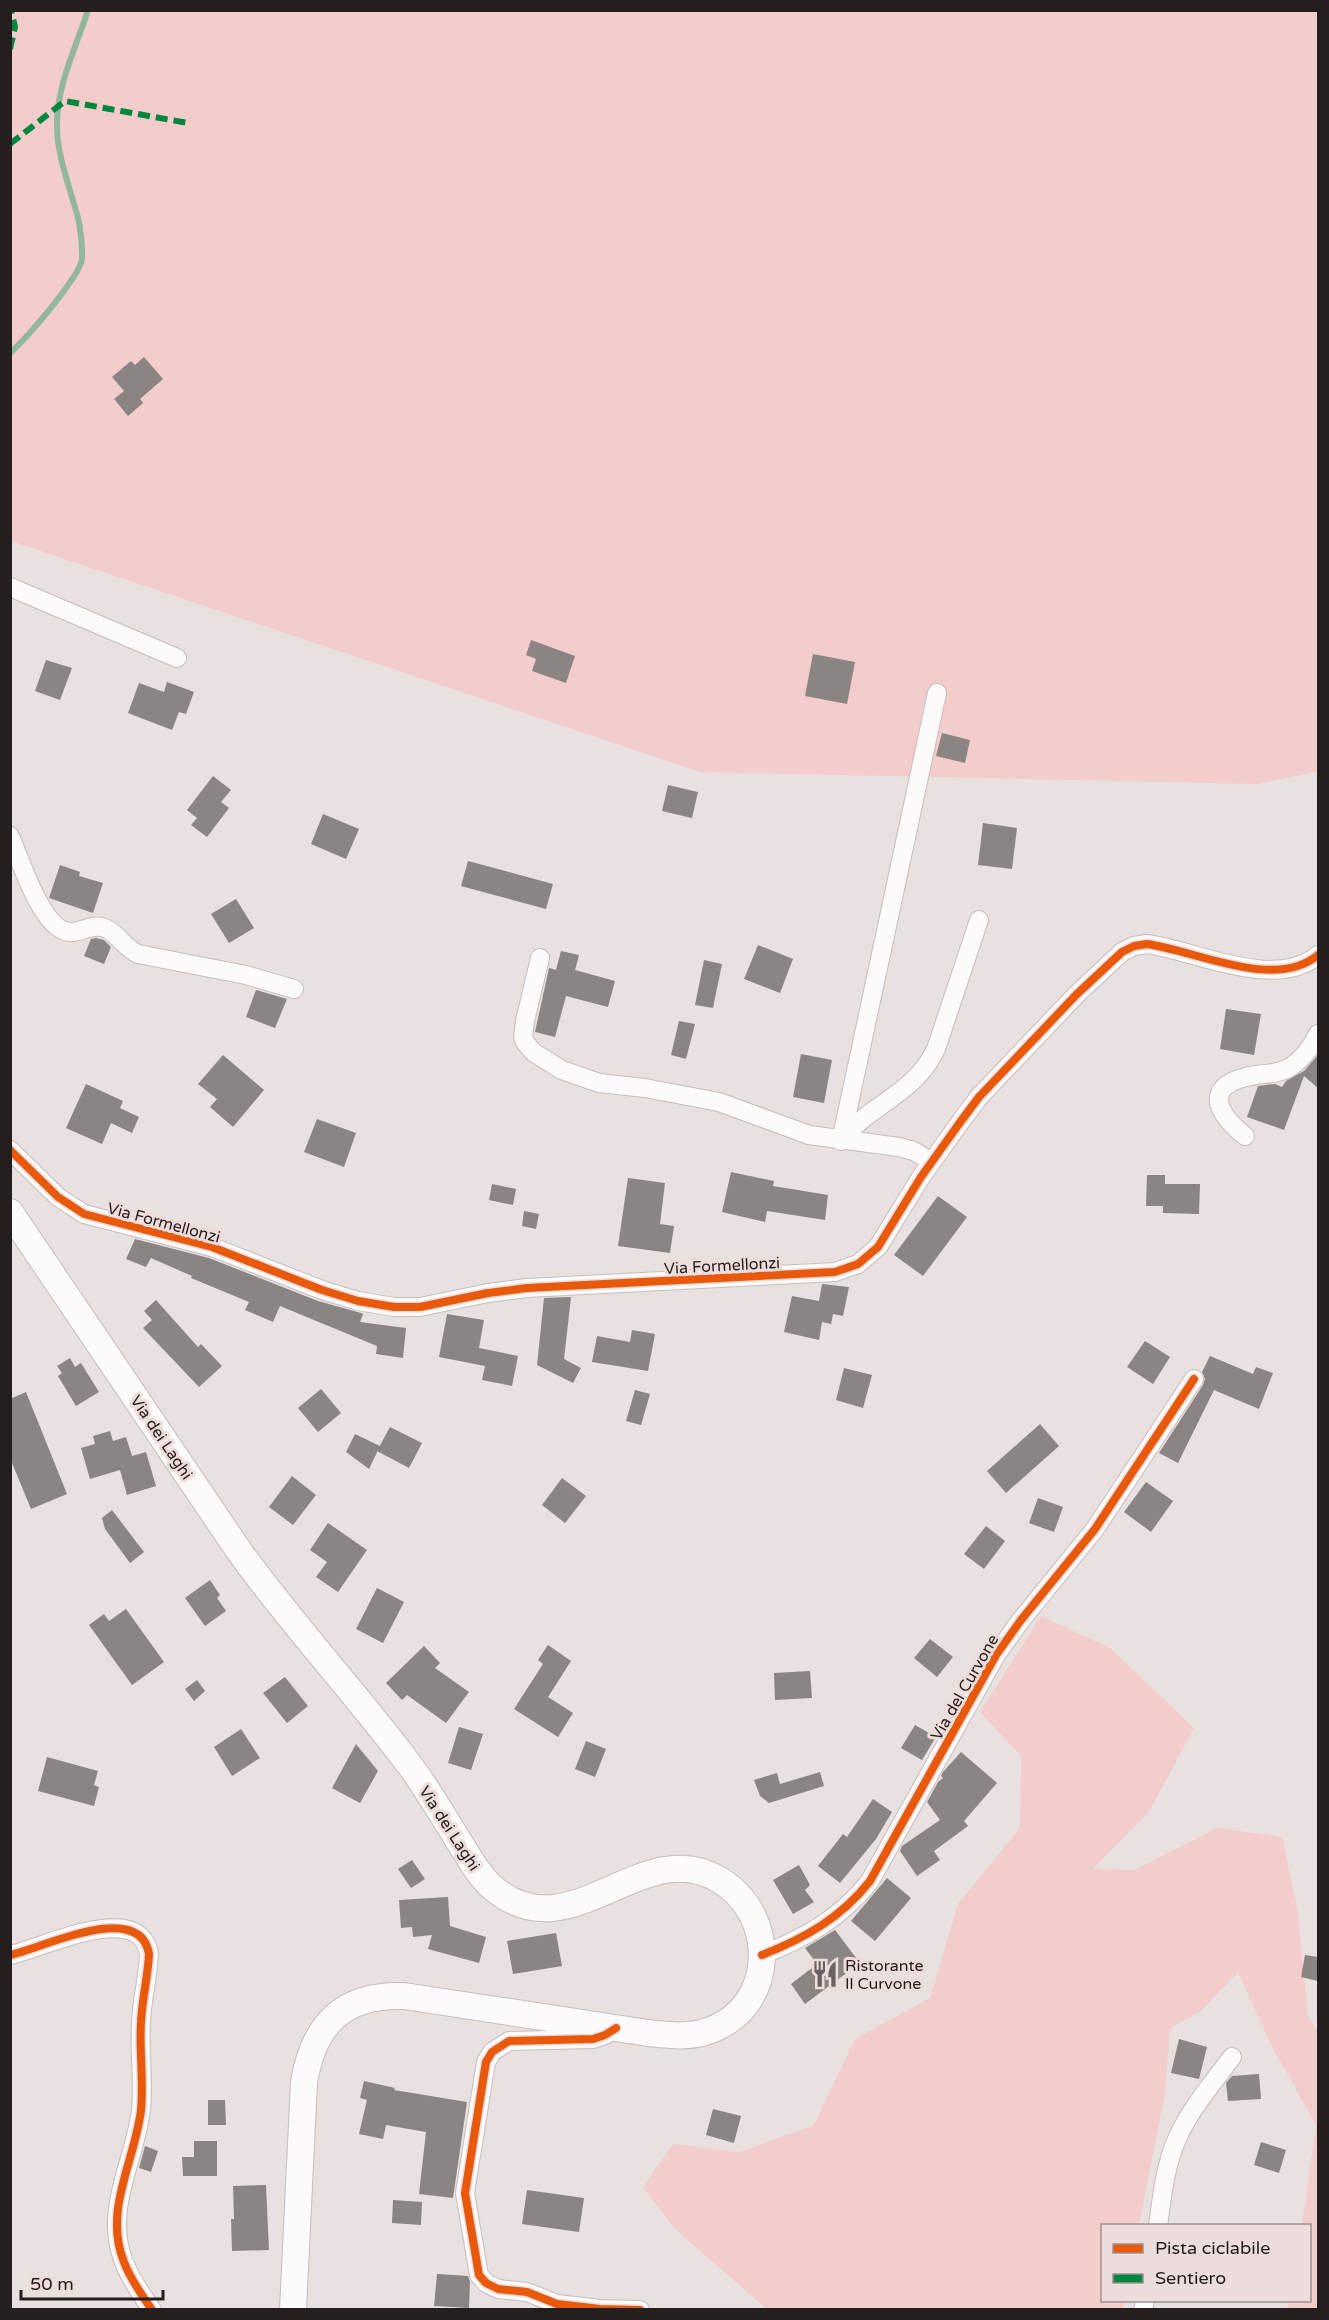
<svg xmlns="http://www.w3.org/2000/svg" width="1329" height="2320" viewBox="0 0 1329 2320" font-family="'Varela Round',sans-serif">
  <rect width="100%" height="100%" fill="#e9e0e0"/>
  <g fill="#f3cccc">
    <path d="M11 11H1318V771L1258 784 700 772 11 541Z"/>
    <path d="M1041 1616 1110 1648 1194 1728 1149 1812 1093 1869 1135 1870 1217 1828 1282 1837 1297 1908 1308 2016 1318 2031V2309H1287L1290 2301 1310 2300V2226L1302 2225 1316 2125 1272 2047 1238 1972 1201 2011 1170 2028 1165 2094 1139 2225 1102 2226V2300L1124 2301 1123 2309H767L675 2229 643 2187 673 2144 740 2152 814 2125 855 2039 930 1998 958 1904 1020 1828 1021 1756 980 1712Z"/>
  </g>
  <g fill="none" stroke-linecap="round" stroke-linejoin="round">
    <path stroke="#93b79b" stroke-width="6" d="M10 353C28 337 73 284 81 263 84 256 80 226 78 218 70 187 57 157 57 125 57 84 76 48 88 10"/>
  </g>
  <g fill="#8a8483">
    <path d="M144 357 163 379 140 399 143 403 128 416 114 399 124 391 112 377 131 361 135 365Z"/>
    <path d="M531 640 575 656 566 683 532 671 536 659 526 655Z"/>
    <path d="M813 654 855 662 847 704 805 696Z"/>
    <path d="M46 660 72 668 60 700 35 691Z"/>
    <path d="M167 682 194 692 186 714 179 712 172 730 128 713 139 683 164 692Z"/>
    <path d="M942 733 970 740 965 763 936 756Z"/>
    <path d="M213 776 231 790 221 802 229 808 207 837 191 825 197 818 187 810Z"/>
    <path d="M668 785 698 792 692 818 662 811Z"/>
    <path d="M323 814 359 829 346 859 311 844Z"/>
    <path d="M983 823 1017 828 1012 869 978 865Z"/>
    <path d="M468 861 553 884 546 909 461 886Z"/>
    <path d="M60 865 80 872 79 876 103 883 93 913 49 898Z"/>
    <path d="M236 899 254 928 229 943 211 914Z"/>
    <path d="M96 938 104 940 111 947 104 964 84 956 91 939Z"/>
    <path d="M758 945 793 959 780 993 744 979Z"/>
    <path d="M561 951 579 955 575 970 615 981 608 1007 566 996 555 1037 535 1032 549 968 556 970Z"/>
    <path d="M704 960 722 964 713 1008 695 1005Z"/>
    <path d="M256 990 287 999 275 1028 246 1017Z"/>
    <path d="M1226 1009 1261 1014 1254 1055 1220 1049Z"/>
    <path d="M679 1021 695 1024 686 1059 671 1055Z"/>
    <path d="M801 1054 832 1060 824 1103 793 1097Z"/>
    <path d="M223 1055 264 1090 233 1127 210 1107 217 1099 198 1084Z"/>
    <path d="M1318 1055V1088L1304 1076 1284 1130 1247 1117 1258 1086 1275 1084 1282 1087 1286 1081 1304 1071Z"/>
    <path d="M86 1084 123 1101 120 1108 139 1117 132 1133 111 1123 102 1144 66 1128Z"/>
    <path d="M317 1119 356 1133 344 1167 304 1152Z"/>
    <path d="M731 1172 774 1181 773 1186 828 1195 825 1220 767 1211 765 1222 722 1212Z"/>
    <path d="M1147 1175H1165V1184H1200L1199 1214 1163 1213V1206H1146Z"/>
    <path d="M628 1178 665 1183 660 1224 674 1226 670 1253 618 1246Z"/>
    <path d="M492 1184 516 1189 513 1205 489 1200Z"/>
    <path d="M938 1196 967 1217 923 1276 894 1255Z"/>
    <path d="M524 1211 539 1214 536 1229 522 1226Z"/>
    <path d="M135 1239 209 1258 318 1301 361 1313 363 1314 360 1322 406 1328 403 1358 376 1354 377 1346 280 1306 273 1322 245 1310 249 1302 191 1278 192 1276 151 1258 146 1267 126 1259Z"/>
    <path d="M822 1284 849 1287 843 1316 833 1314 831 1324 822 1322 819 1340 784 1332 792 1296 819 1301Z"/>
    <path d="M571 1297 564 1359 581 1368 573 1383 537 1365 544 1298Z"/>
    <path d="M156 1300 198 1347 201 1344 222 1366 199 1387 143 1328 152 1320 144 1311Z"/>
    <path d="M447 1314 484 1320 479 1348 518 1356 512 1386 482 1380 485 1366 439 1357Z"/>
    <path d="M632 1330 655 1334 648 1371 592 1362 597 1336 630 1342Z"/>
    <path d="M1145 1341 1170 1357 1153 1384 1127 1367Z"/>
    <path d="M1210 1356 1253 1374 1256 1367 1273 1373 1259 1409 1214 1390 1178 1463 1159 1453 1203 1385 1205 1379 1202 1372Z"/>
    <path d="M70 1358 75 1367 81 1363 99 1392 76 1406 58 1376 62 1373 57 1366Z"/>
    <path d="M844 1368 872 1375 863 1408 836 1400Z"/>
    <path d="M321 1389 341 1413 318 1432 298 1408Z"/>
    <path d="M635 1390 650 1394 641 1425 626 1421Z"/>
    <path d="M26 1392 67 1494 31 1509 10 1458V1399Z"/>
    <path d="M1040 1424 1059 1446 1006 1493 987 1471Z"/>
    <path d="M390 1427 422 1443 409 1468 377 1451Z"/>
    <path d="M110 1431 113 1441 126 1437 132 1456 146 1452 156 1486 127 1495 120 1470 90 1479 81 1448 95 1444 93 1436Z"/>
    <path d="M355 1434 380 1446 369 1469 346 1452Z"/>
    <path d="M292 1476 316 1495 293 1525 269 1507Z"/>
    <path d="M562 1478 586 1496 565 1523 542 1505Z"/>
    <path d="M1146 1482 1173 1501 1151 1532 1124 1512Z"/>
    <path d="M1038 1498 1063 1507 1054 1532 1029 1523Z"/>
    <path d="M112 1510 144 1552 130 1563 105 1529 102 1518Z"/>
    <path d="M328 1523 367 1550 338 1592 316 1577 327 1562 310 1550Z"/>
    <path d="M986 1526 1005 1541 984 1569 964 1554Z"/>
    <path d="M210 1580 220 1595 217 1598 226 1611 205 1626 185 1598Z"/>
    <path d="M377 1588 404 1602 383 1643 356 1629Z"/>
    <path d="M126 1609 164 1662 132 1685 89 1625 104 1614 109 1621Z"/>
    <path d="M930 1639 953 1657 937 1677 914 1658Z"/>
    <path d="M548 1645 571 1661 548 1697 573 1713 558 1737 514 1709 543 1664 538 1660Z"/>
    <path d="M424 1646 440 1663 435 1668 469 1692 446 1723 407 1695 402 1700 386 1683Z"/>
    <path d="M810 1671 812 1698 775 1700 774 1673Z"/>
    <path d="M285 1677 308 1706 287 1723 263 1693Z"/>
    <path d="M197 1680 205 1691 194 1701 185 1689Z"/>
    <path d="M915 1725 936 1737 922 1760 901 1748Z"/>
    <path d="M459 1727 483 1734 471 1770 448 1763Z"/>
    <path d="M241 1729 260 1758 232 1776 214 1747Z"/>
    <path d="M586 1741 606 1749 595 1777 575 1769Z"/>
    <path d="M356 1744 378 1771 360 1803 332 1788Z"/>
    <path d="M961 1752 997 1783 964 1821 968 1826 934 1851 940 1860 917 1876 900 1851 902 1846 940 1820 927 1802 938 1782 943 1778 941 1776 943 1772Z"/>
    <path d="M47 1757 98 1771 94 1785 99 1787 94 1806 38 1791Z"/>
    <path d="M820 1772 824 1786 769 1803 760 1796 754 1780 777 1773 780 1784Z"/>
    <path d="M873 1799 892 1812 876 1839 840 1883 818 1866 843 1834 847 1837Z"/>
    <path d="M412 1860 425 1879 411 1888 398 1869Z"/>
    <path d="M799 1865 810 1885 805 1890 814 1902 793 1914 773 1880Z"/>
    <path d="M887 1878 911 1898 875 1941 851 1921Z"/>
    <path d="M448 1897 450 1926 486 1937 479 1963 428 1949 432 1935 413 1937 412 1927 401 1928 399 1900Z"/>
    <path d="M835 1930 860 1963 805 2004 791 1984 817 1964 805 1948Z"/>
    <path d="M556 1933 562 1966 513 1974 507 1941Z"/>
    <path d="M1305 1955 1318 1957V1981L1301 1977Z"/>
    <path d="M1179 2039 1207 2047 1199 2079 1171 2073Z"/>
    <path d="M1259 2074 1261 2099 1228 2101 1226 2083 1232 2076Z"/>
    <path d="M364 2081 395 2088 394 2090 467 2102 453 2198 419 2194 426 2132 386 2125 383 2139 359 2134 367 2100 360 2098Z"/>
    <path d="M208 2100H225L226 2125H208Z"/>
    <path d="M713 2109 741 2116 734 2143 706 2135Z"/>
    <path d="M194 2141H217V2176H183L182 2157H194Z"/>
    <path d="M1261 2142 1286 2150 1279 2173 1254 2165Z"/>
    <path d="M145 2146 158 2151 151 2172 139 2168Z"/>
    <path d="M266 2185 269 2250 232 2251 231 2219H234L233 2186Z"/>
    <path d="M527 2190 584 2198 579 2232 522 2224Z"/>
    <path d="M393 2200 422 2202 421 2225 392 2223Z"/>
    <path d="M437 2274 468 2276 470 2282 469 2308 434 2306Z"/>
  </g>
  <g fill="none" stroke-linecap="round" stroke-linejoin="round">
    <defs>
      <g id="street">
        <path d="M10 587 177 658"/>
        <path d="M10 836C20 859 40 923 65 931 78 936 91 922 105 928 118 933 124 948 138 954L246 975 294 989"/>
        <path d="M540 958 525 1021 523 1037 525 1042 533 1052 562 1070 599 1083 645 1088 719 1102 809 1135 899 1147 914 1151 931 1162"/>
        <path d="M1245 1136C1220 1116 1201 1088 1246 1077 1260 1073 1274 1075 1287 1069 1300 1062 1312 1047 1318 1034"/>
        <path d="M843 1139C871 1103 915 1094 936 1049L979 920"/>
        <path d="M841 1141 937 693"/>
        <path d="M10 1150 58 1197 84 1214 212 1247 322 1290 358 1301 394 1307H420L488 1293 527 1288 835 1272 858 1264 878 1247 921 1177 961 1121 979 1097 1076 995 1122 952 1134 946 1147 944C1197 951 1275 991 1318 955"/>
        <path d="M10 1955C43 1948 140 1899 149 1954 148 1977 142 1999 141 2022 139 2051 144 2081 141 2110 135 2161 103 2210 124 2262 130 2279 142 2295 152 2310"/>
        <path d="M762 1955C805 1938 841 1918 870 1881L996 1655 1021 1620 1095 1529 1194 1379"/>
        <path d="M616 2028 605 2035 593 2039 509 2041 492 2052 486 2062 465 2193 479 2275 486 2283 498 2289 527 2292 557 2304 600 2309 640 2310"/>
        <path d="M1158 2226C1162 2196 1165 2166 1177 2139 1190 2109 1213 2083 1232 2057"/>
        <path d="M1143 2310 1145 2300"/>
      </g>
      <path id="secondary" d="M10 1212 239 1551C293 1626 356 1693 411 1767 428 1790 443 1816 458 1840 469 1857 478 1875 493 1888 571 1954 641 1834 718 1879 779 1914 777 2008 708 2031 689 2038 667 2035 648 2033L404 1996C344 1994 314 2023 304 2082L293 2310"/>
    </defs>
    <use href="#street" stroke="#c5bebe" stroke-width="20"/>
    <use href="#secondary" stroke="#c5bebe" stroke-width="28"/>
    <use href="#street" stroke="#fcfafa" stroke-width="18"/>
    <use href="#secondary" stroke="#fcfafa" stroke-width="26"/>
    <g stroke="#00873e" stroke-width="6" stroke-dasharray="12 6" stroke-linecap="butt">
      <path d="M10 49 15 27 11 10"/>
      <path d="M10 144 65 101 188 123"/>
    </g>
    <defs>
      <g id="cycleway">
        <path d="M10 1150 58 1197 84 1214 212 1247 322 1290 358 1301 394 1307H420L488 1293 527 1288 835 1272 858 1264 878 1247 921 1177 961 1121 979 1097 1076 995 1122 952 1134 946 1147 944C1197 951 1275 991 1318 955"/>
        <path d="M10 1955C43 1948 140 1899 149 1954 148 1977 142 1999 141 2022 139 2051 144 2081 141 2110 135 2161 103 2210 124 2262 130 2279 142 2295 152 2310"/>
        <path d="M762 1955C805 1938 841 1918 870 1881L996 1655 1021 1620 1095 1529 1194 1379"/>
        <path d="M616 2028 605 2035 593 2039 509 2041 492 2052 486 2062 465 2193 479 2275 486 2283 498 2289 527 2292 557 2304 600 2309 640 2310"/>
      </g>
    </defs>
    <use href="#cycleway" stroke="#eddcdc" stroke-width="11"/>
    <use href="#cycleway" stroke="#e8590c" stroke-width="8"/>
  </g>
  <defs>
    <symbol id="restaurant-bare" viewBox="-9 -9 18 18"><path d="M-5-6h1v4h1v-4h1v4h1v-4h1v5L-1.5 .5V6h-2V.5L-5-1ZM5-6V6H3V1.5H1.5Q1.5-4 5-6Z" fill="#696262" stroke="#eddcdc" stroke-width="2.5" paint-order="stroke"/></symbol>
  </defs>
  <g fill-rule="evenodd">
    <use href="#restaurant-bare" x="806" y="1955" width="38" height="38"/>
  </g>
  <g text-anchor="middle" stroke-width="6" stroke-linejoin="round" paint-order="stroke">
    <g font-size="16" fill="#241e1e" stroke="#eddcdc">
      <text transform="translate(164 1222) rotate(15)" y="6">Via Formellonzi</text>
      <text transform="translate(722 1265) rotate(-3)" y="6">Via Formellonzi</text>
      <text transform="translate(162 1437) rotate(56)" y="6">Via dei Laghi</text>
      <text transform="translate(964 1687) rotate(-60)" y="6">Via del Curvone</text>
      <text transform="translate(450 1828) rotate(57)" y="6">Via dei Laghi</text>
    </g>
    <g font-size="16" fill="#241e1e" stroke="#eddcdc" text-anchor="start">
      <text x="845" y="1971">Ristorante<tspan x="845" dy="18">Il Curvone</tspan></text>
    </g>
  </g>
  <rect width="1329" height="2320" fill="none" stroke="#241e1e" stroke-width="24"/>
  <rect x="1101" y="2224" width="210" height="78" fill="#eddcdc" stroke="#9d9090" stroke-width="1.5"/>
  <rect x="1113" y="2244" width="30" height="9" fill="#e8590c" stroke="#9d9090" stroke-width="1.5"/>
  <text x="1155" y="2254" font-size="18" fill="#241e1e">Pista ciclabile</text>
  <rect x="1113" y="2274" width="30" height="9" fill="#00873e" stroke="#9d9090" stroke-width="1.5"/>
  <text x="1155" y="2284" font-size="18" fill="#241e1e">Sentiero</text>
  <path d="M21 2290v9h142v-9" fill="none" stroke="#241e1e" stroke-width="3"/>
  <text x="30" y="2290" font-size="18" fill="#241e1e" stroke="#eddcdc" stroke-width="4.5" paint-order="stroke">50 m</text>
</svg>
